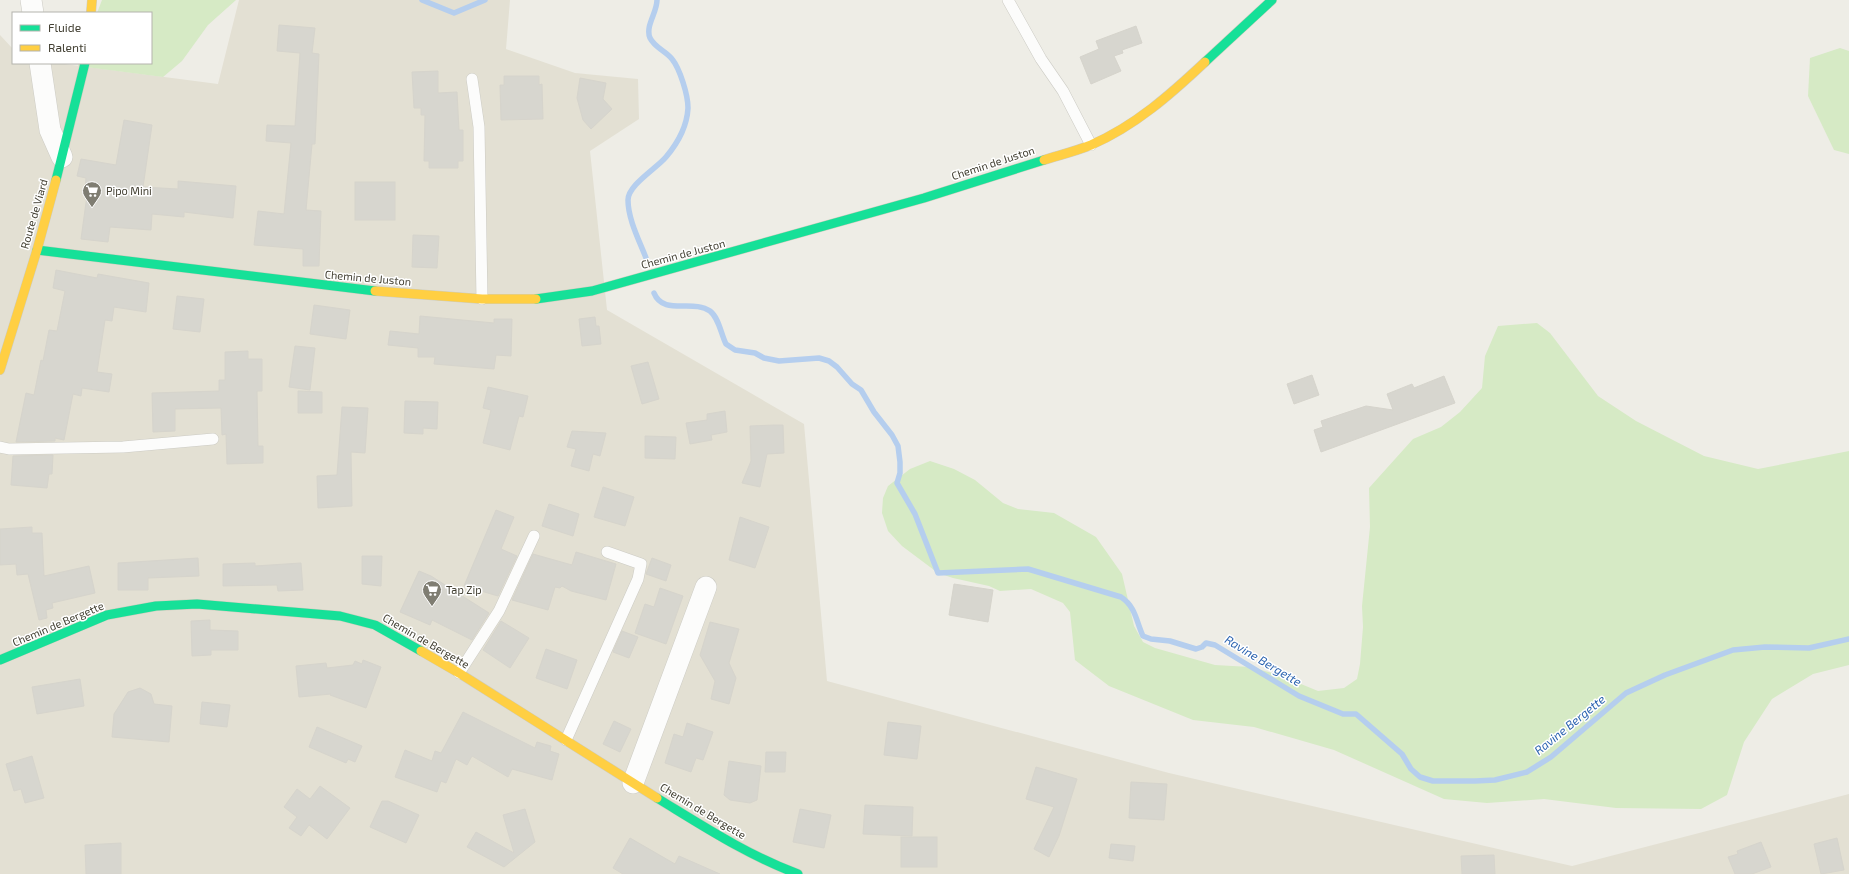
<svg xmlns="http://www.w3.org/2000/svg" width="1849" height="874" viewBox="0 0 1849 874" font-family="'Exo 2',sans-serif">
  <rect width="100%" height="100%" fill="#eeede6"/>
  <path fill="#e3e0d3" d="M239 0H510L506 49 575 73 638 79 639 119 590 151 607 310 804 424 827 681 1169 773 1572 866 1849 794V874H0V35L13 49V63H57L218 84Z"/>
  <g fill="#d6eac5">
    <path d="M102 0H236L208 25 182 61 163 77 78 66 79 63H151V13H97Z"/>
    <path d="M1840 48 1849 51V154L1834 150 1808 96 1810 58Z"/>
    <path d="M1537 323 1550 333 1598 396 1636 421 1704 456 1758 469 1849 451V665L1813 674 1772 699 1744 742 1727 795 1701 809 1616 808 1544 799 1487 803 1444 799 1334 750 1254 727 1193 720 1109 686 1075 660 1070 612 1063 603 1031 589 1000 591 989 586 953 578 938 573 902 546 888 531 882 513 883 498 888 486 910 469 930 461 954 469 975 480 1003 503 1018 509 1054 513 1096 537 1122 574 1134 626 1143 642 1155 648 1215 665 1250 667 1279 675 1318 691 1344 688 1357 679 1360 664 1363 627 1362 606 1370 527 1369 488 1413 439 1441 427 1460 412 1482 388 1485 356 1498 326Z"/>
  </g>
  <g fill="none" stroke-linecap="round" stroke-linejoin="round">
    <g stroke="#b5ceee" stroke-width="5.5">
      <path d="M422 0 454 13 485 0"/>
      <path d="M646 258C639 240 628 219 628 200 628 185 657 168 666 157 677 144 687 126 688 108 688 95 680 69 672 59 666 51 655 48 650 38 645 26 657 13 657 0"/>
      <path d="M654 293C663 316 693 299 710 311 719 318 721 334 726 344L735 350 755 353 764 358 779 361 819 358 829 361 837 367 852 384 861 390 874 412 892 435 898 446 900 462V473L897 483 915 514 938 573 1028 569 1121 597C1136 607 1136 621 1143 636L1151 639 1170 641 1196 649 1202 647 1206 643 1215 645 1299 696 1343 714H1356L1402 754 1411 769 1420 777 1433 781H1475L1495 780 1527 772 1551 757 1626 693 1665 675 1733 650 1765 647 1809 648 1849 639"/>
    </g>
  </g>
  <g fill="#d7d6cf" stroke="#d6d4cc">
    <path d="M279 25 315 28 312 53 319 54 315 144H312L306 210 321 211 319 266H303V249L254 245 258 211 284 214 291 143 266 141 267 125 295 126 300 53 277 51Z"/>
    <path d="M1136 26 1142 43 1122 50 1123 53 1114 56 1121 71 1091 84 1080 57 1099 49 1096 41Z"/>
    <path d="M438 71V93L457 92 459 130H463V161H458V168H429V161H424L425 115H421V108H414L412 72Z"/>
    <path d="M504 76H539V85L542 84 543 119 501 120 500 85H504Z"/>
    <path d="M580 78 606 83 603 99 612 109 591 129 583 120 577 98Z"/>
    <path d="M124 120 152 125 143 187 178 189V181L236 186 233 218 184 212V217L152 214 151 230 110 227 108 242 81 239 88 188H85L86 178 77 176 81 159 116 165Z"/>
    <rect x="355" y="182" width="40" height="38"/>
    <path d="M413 235 439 236 437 268 412 267Z"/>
    <path d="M56 270 97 278 98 274 149 283 146 312 114 307 112 321 105 320 97 372 112 374 109 392 82 388 81 396 73 394 64 440 55 438V441L16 442 26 393 34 395 41 360 43 361 49 330 57 331 65 291 53 288Z"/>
    <path d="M177 296 204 299 200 332 173 329Z"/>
    <path d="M314 305 350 310 346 339 310 334Z"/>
    <path d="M420 316 494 323V319H512L511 356 496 355 494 369 434 364 435 357H418V348L388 345 390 331 419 334Z"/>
    <path d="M595 317 596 326H599L601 344 582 346 579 319Z"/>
    <path d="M295 346 315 348 310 390 289 387Z"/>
    <path d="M248 351V359H262V391H257L258 446H263V463L227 464 226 434 222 435 221 408 175 409V431L153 432 152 393 219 391V380H225V352Z"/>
    <path d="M648 362 659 399 642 404 631 366Z"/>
    <path d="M1312 375 1319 395 1294 404 1287 384Z"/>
    <path d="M1444 376 1455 403 1321 452 1314 430 1323 427 1321 421 1366 406 1393 410 1387 394 1412 384 1414 388Z"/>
    <path d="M488 387 528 396 523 417 519 416 510 450 483 443 491 410 483 408Z"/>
    <path d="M298 391 322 392V413H298Z"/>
    <path d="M405 401 438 402 437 429 423 428V434L404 433Z"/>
    <path d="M342 407 368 408 365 453 351 452 352 506 318 508 317 476 337 475Z"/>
    <path d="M725 411 727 432 711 435 712 440 690 444 686 423 707 420V414Z"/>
    <path d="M774 425H783L784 453 767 454 760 487 742 483 751 461 750 426Z"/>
    <path d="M572 431 606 433 600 456 593 454 589 471 571 466 576 449 567 447Z"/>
    <path d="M645 436 676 437 675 459 645 458Z"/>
    <path d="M53 455 52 474H49L47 488 11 485 13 456Z"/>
    <path d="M603 487 634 497 625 526 594 517Z"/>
    <path d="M549 504 579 514 573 536 542 526Z"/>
    <path d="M496 510 514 517 501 549 517 556 498 596 464 586Z"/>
    <path d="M740 517 769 527 755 568 729 560Z"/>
    <path d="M32 527V533H42L44 576 89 566 95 593 52 603 53 608 46 610 47 618 39 620 28 574 17 575 16 564 0 565V529Z"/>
    <path d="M576 552 616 564 606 600 571 591 562 586 560 588 555 587 548 610 512 600 533 554 572 565Z"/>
    <path d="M362 556H382L381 586 362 584Z"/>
    <path d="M198 558 199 576 148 578V590H118V563Z"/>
    <path d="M652 558 671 565 666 581 646 574Z"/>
    <path d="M255 563V566L301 563 303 590 278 591 277 585 223 586V564Z"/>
    <path d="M419 571 431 576 489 613 472 640 432 620 430 625 400 612Z"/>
    <path d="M954 584 993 590 988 622 949 615Z"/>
    <path d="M660 588 683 596 666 644 635 633 645 604 654 607Z"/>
    <path d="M210 620V630L238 631V650H211V655L192 656 191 621Z"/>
    <path d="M501 621 529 638 510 668 483 650Z"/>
    <path d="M710 622 739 629 729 663 736 678 729 704 711 699 715 681 700 655Z"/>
    <path d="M622 631 638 637 629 658 613 652Z"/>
    <path d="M546 649 577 660 567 689 536 678Z"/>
    <path d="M363 660 381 667 366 708 330 695 331 694 299 697 296 666 326 663 327 668 353 665 355 661 362 664Z"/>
    <path d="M80 679 84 706 37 714 32 687Z"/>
    <path d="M140 688 151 694 154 704 172 706 169 742 112 737 114 714 128 692Z"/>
    <path d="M202 702 230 705 227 727 200 724Z"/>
    <path d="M463 712 535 748 537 742 551 746 550 751 559 754 552 780 512 769 508 777 472 756 467 765 456 759 446 783 441 781 437 792 395 777 405 750 432 761 435 751 441 753Z"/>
    <path d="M614 721 631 729 620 752 603 744Z"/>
    <path d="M888 722 921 726 917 759 884 755Z"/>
    <path d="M687 723 713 732 703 760 696 758 691 772 665 763 674 734 683 737Z"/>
    <path d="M317 727 362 746 355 762 348 759 346 763 309 747Z"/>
    <path d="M766 752H786L785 772H765Z"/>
    <path d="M32 756 44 798 25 803 21 789 14 791 6 764Z"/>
    <path d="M729 761 761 766 757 800 750 803 730 800 724 795Z"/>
    <path d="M1036 767 1077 779 1059 836 1049 857 1034 849 1054 807 1026 799Z"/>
    <path d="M1131 782 1167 784 1164 820 1129 818Z"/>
    <path d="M320 786 350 808 327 839 309 825 301 836 289 828 297 817 284 807 297 789 310 799Z"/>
    <path d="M382 801H388L419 815 406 843 370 827Z"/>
    <path d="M865 805 913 807 912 836 863 834Z"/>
    <path d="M525 809 535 842 504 867 467 847 476 832 514 853 503 815Z"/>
    <path d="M800 809 831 815 824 848 793 842Z"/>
    <rect x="901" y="837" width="36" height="30"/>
    <path d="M630 838 675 864 679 856 720 874H623L613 868Z"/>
    <path d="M1837 838 1844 870 1821 874 1814 844Z"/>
    <path d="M1761 842 1771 867 1752 874H1735L1728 857 1738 854 1737 851Z"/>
    <path d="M121 843V874H86L85 845Z"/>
    <path d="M1111 844 1135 846 1133 861 1109 858Z"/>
    <path d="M1494 855 1495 874H1462L1461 856Z"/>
  </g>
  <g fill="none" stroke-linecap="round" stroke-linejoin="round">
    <defs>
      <g id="lane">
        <path d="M1008 0 1041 59 1063 91 1091 145"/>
        <path d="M472 79 479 127 482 299"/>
        <path d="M0 447 9 449 123 447 213 439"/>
        <path d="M459 673 499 611 534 536"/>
        <path d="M566 740 638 579 641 564 607 552"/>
      </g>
      <g id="street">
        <path d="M31 0 33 13"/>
        <path d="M40 63 50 130 62 157"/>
        <path d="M633 783 706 587"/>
      </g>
      <g id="fast">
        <path d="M1205 62 1272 0"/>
        <path d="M56 180 85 63"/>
        <path d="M37 250 375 291"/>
        <path d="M536 299 592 291 924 198 1044 160"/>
        <path d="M0 660 107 615 156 606 197 604 340 616 375 625 421 651"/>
        <path d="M657 798C703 826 747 855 798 874"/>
      </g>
      <g id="slow">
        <path d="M91 13 92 0"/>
        <path d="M1044 160C1060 155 1076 151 1091 145 1135 126 1171 94 1205 62"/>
        <path d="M375 291 482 299H536"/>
        <path d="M0 370 37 250 56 180"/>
        <path d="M421 651 459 673 657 798"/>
      </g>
    </defs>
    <use href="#lane" stroke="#cccbc4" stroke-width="12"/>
    <use href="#street" stroke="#cccbc4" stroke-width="22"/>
    <use href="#fast" stroke="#ceccbd" stroke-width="10"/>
    <use href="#slow" stroke="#ceccbd" stroke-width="10"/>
    <use href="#lane" stroke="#fcfcfb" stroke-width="11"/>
    <use href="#street" stroke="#fcfcfb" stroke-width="21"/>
    <use href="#fast" stroke="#16e098" stroke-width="9"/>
    <use href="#slow" stroke="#ffcf43" stroke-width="9"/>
  </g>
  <defs>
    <symbol id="supermarket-pin" viewBox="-11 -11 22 30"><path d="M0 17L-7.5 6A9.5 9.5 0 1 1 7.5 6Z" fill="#7f7d72" stroke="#fff"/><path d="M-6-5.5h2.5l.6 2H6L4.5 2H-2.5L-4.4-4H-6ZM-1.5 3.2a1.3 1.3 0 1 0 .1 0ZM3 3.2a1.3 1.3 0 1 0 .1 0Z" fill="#fff"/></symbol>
  </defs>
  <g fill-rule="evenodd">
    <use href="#supermarket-pin" x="81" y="180" width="22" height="30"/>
    <use href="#supermarket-pin" x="421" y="579" width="22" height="30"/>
  </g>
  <g text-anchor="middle" stroke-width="3" stroke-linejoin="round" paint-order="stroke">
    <g font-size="11" fill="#434033" stroke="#fff">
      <text transform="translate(993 163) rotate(-18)" y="4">Chemin de Juston</text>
      <text transform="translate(34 214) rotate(-74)" y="4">Route de Viard</text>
      <text transform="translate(683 254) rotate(-15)" y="4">Chemin de Juston</text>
      <text transform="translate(368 278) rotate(5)" y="4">Chemin de Juston</text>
      <text transform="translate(58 624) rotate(-23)" y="4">Chemin de Bergette</text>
      <text transform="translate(426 641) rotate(30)" y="4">Chemin de Bergette</text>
      <text transform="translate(703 811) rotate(31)" y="4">Chemin de Bergette</text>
    </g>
    <g font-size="11" fill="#434033" stroke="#fff" text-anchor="start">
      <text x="106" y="195">Pipo Mini</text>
      <text x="446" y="594">Tap Zip</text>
    </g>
    <g font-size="12" font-style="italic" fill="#2b63b0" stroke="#fff">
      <text transform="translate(1263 661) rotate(31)" y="4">Ravine Bergette</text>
      <text transform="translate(1570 725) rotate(-39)" y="4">Ravine Bergette</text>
    </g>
  </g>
  <rect x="12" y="12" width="140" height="52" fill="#ffffff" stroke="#b4b3ad"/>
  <rect x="20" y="25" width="20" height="6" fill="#16e098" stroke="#b4b3ad"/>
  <text x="48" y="32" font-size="12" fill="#434033">Fluide</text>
  <rect x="20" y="45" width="20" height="6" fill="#ffcf43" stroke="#b4b3ad"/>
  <text x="48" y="52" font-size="12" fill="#434033">Ralenti</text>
</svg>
